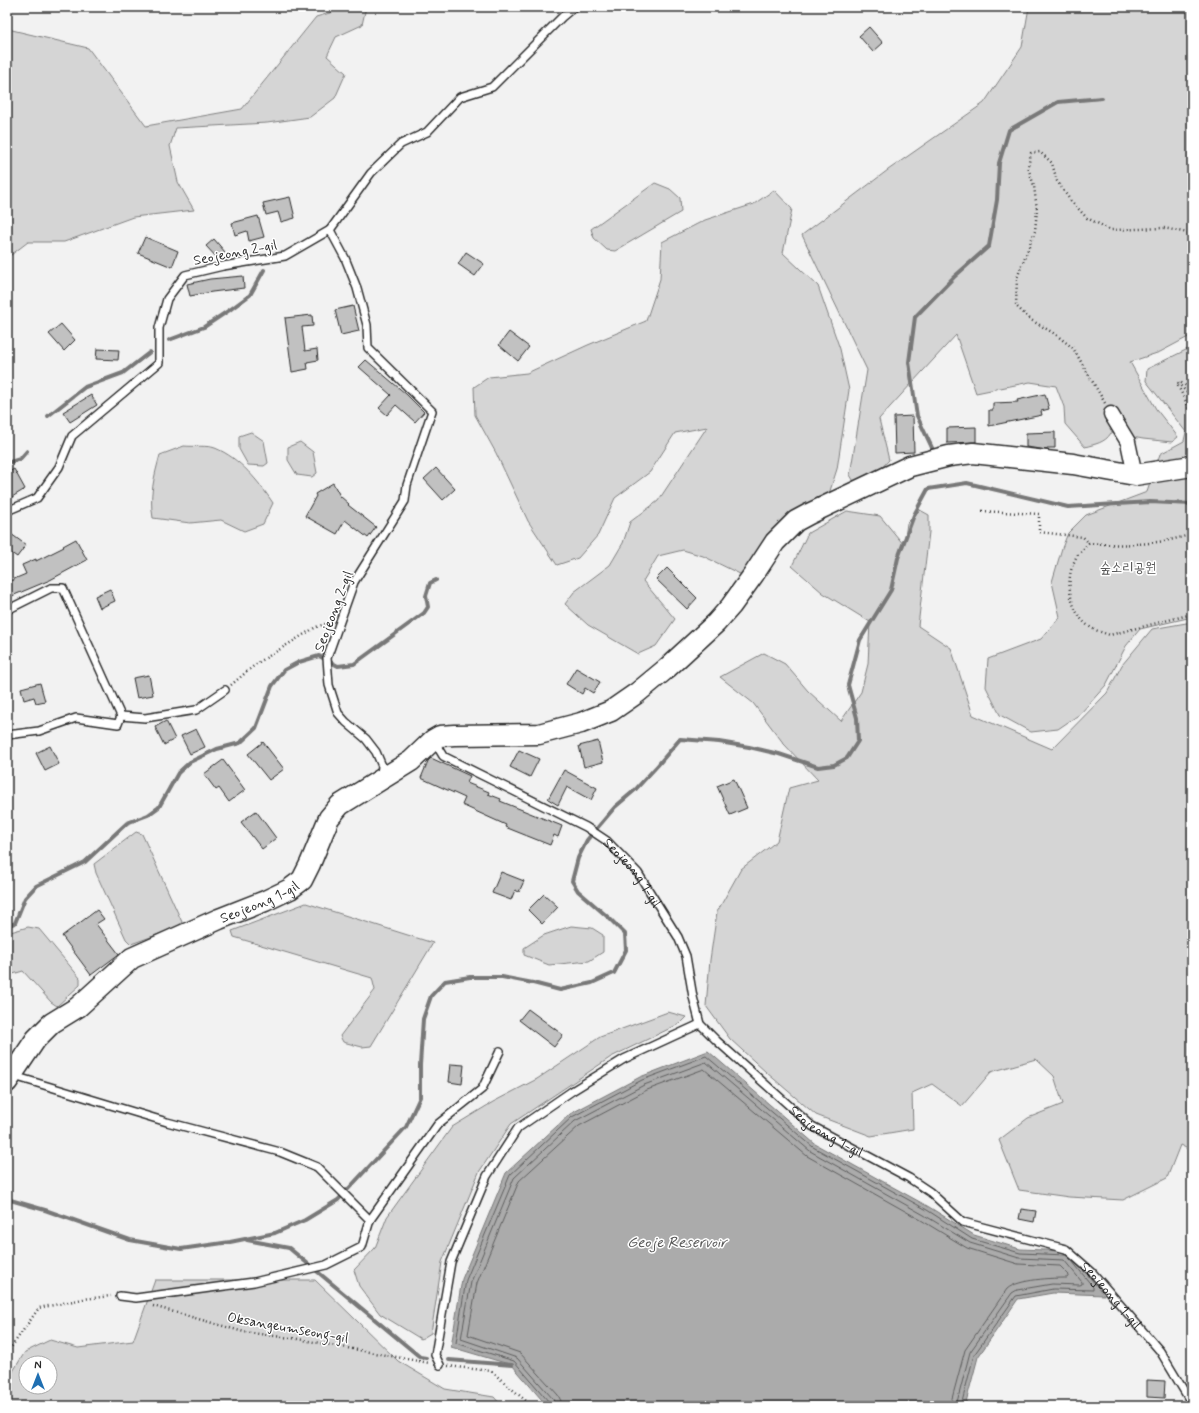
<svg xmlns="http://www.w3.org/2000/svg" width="1199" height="1413" viewBox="0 0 1199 1413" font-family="Mynerve,'Poor Story',sans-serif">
  <rect width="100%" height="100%" fill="#f2f2f2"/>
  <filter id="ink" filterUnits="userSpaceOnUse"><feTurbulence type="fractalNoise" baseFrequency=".025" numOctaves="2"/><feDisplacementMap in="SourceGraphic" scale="8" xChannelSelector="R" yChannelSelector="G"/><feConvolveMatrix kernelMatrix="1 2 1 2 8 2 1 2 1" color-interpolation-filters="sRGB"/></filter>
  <g filter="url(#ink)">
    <g fill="#d5d5d5" stroke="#808080" fill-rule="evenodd">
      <path d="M344 7H366L362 25 336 37 327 56 346 73 335 98 310 117 267 123 176 128 170 146 178 182 194 210 133 217 64 242H28L7 258V25L12 30 88 48 146 126 242 109 316 17 333 12Z"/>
      <path d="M1029 7H1192V335L1160 352 1130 362 1156 409 1178 437 1172 442 1143 439 1111 433C1105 443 1095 444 1085 447L1065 424 1064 407 1056 386 1030 382 976 393 956 335 879 419 889 460 876 474 855 483 850 475 867 370 802 235 888 170 984 103 1022 47Z"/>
      <path d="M655 183 670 189 680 198 681 212 615 251 607 250 594 238 591 229Z"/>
      <path d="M774 190 792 209 783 253 818 286 840 349 849 390 837 469 828 497 792 515 751 559 742 575 703 556 683 550 658 556 643 581 675 619 656 646 638 654 588 625 565 604 574 592 610 565 623 543 630 522 658 501 707 427 675 433 650 472 615 498 598 535 578 558 557 565 528 521 496 453 475 415 474 387 489 377 527 373 588 345 646 321 660 279 662 242 705 220 754 204Z"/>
      <path d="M1192 347V617L1140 629 1126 646 1106 685 1080 714 1058 729 1031 732 1000 715 986 687 988 659 1041 639 1060 617 1052 582 1062 548 1068 533 1086 515 1147 492 1160 454 1184 441 1186 432 1146 381 1147 369Z"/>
      <path d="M251 432 264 441 268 463 264 466 248 465 239 449V436Z"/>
      <path d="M300 442 313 452 317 473 312 477 297 475 288 460V447Z"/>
      <path d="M184 446C194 447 207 445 215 448 240 458 259 482 273 503L263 524 244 531 221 520 190 523 153 518C149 496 154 477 160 455Z"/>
      <path d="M920 510 929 515V532L918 626 951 648 973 715 1052 749 1107 693 1122 665 1152 629 1192 622V1151L1180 1145 1167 1178 1123 1200 1069 1197 1019 1190 999 1140 1028 1118 1063 1104 1054 1076 1036 1059 991 1072 962 1106 932 1084 912 1093 913 1129 871 1136 816 1115 767 1073 730 1039 706 1006 710 960 717 912 741 869 777 841 789 788 818 780 784 744 753 703 720 677 764 653 785 664 808 691 841 721 861 692 868 664 870 622 823 593 792 566 808 533 847 511 880 516 904 545 907 523Z"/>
      <path d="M136 832 142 834 182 922 179 927 131 944 126 939 96 873 94 864Z"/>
      <path d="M306 903 433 943 371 1046 362 1047 343 1042 340 1036 375 990 372 978 234 937 232 931Z"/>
      <path d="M571 926 592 928 603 935V952L589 961 549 965 524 955V948L544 935Z"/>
      <path d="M28 927 39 929 80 978V985L57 1006 51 1002 23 971 13 974 7 979V933Z"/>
      <path d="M668 1012 686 1017 679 1024 611 1057 511 1124 479 1172 442 1262 431 1333 421 1339 380 1314 359 1286 354 1270 375 1248 387 1217 452 1127 493 1102 537 1079 600 1037Z"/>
      <path d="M155 1280H315L398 1361 445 1389 494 1397 502 1406H7V1381L25 1352 50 1340 78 1348 133 1341ZM26 1363H50V1387H26Z"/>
    </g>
    <path fill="#ababab" stroke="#787878" d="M708 1051 815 1144 929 1207 974 1235 1020 1249 1068 1251 1104 1295 1053 1293 1018 1299 978 1357 965 1406H547L512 1365 451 1347 462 1279 506 1173 570 1114 640 1077Z"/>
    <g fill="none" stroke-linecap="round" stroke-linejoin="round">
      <g stroke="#5e5e5e" stroke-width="1">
        <path d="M550 1406 549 1402 514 1361 456 1343 466 1280 510 1175 572 1117 642 1080 706 1056 813 1147 927 1210 972 1239 1020 1253 1066 1255"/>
        <path d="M555 1406 553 1399 517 1358 461 1339 471 1282 514 1178 575 1121 644 1085 706 1062 810 1151 924 1215 970 1243 1019 1258 1064 1260 1082 1282V1284L1080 1285 1052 1284 1017 1290 1012 1293 970 1352 956 1406"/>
        <path d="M561 1406V1401L558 1395 520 1353 468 1335 477 1283 519 1181 579 1126 647 1090 704 1069 807 1156 921 1220 967 1248 1018 1264 1060 1266 1069 1275 1067 1278C1053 1278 1018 1279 1007 1289L965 1350 950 1406"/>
        <path d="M961 1406 974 1355 1016 1296 1053 1289 1093 1290V1287L1068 1256"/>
      </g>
      <g stroke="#787878" stroke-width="4">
        <path d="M169 340 204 327 231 309 250 295 264 270"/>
        <path d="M48 416 85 387 123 373 150 352"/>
        <path d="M934 452 917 416 909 362 915 317 954 277 989 246 997 200 999 163 1009 130 1058 102 1102 98"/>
        <path d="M7 463 20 459 27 451"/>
        <path d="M7 926 15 923 25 898 36 886 85 862 127 823 148 815 159 807 178 773 190 762 217 749 240 743 256 728 272 686 284 670 299 662 319 656 338 666 354 664 424 613 428 607 426 596 430 583 436 580"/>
        <path d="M7 1199 45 1210 130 1240 181 1249 230 1242 275 1233 305 1220 338 1200 406 1127 420 1097V1065L423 1019 431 996 445 981 470 977H502L533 983 560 990 592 983 614 973 626 950 625 934 609 918 578 891 572 881 578 858 587 840 615 807 635 790 658 765 680 739 719 742 749 747 779 754 818 767 834 765 847 758 858 741 857 718 848 685 860 640 891 590 898 558 914 515 928 489 967 483 1068 507 1150 502 1192 504"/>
        <path d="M247 1240 289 1248 420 1357 426 1358"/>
        <path d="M449 1360 512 1365"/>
      </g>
    </g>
    <g fill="#c1c1c1" stroke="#2b2b2b">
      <path d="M869 27 883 43 873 52 859 36Z"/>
      <path d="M290 197 295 218 281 222 278 212 266 215 263 203Z"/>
      <path d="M258 216 264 237 249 241 247 231 235 235 232 223Z"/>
      <path d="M145 237 178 251 172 267 138 253Z"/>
      <path d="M214 239 225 252 218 259 206 246Z"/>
      <path d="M466 252 484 264 475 276 458 264Z"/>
      <path d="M243 276 244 288 212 292 190 296 187 284 210 279Z"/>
      <path d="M353 306 359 331 341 335 335 310Z"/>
      <path d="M312 315 313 326 302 327 305 351 317 349 318 360 307 362 308 369 292 372 285 318Z"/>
      <path d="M61 324 75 340 64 351 49 334Z"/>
      <path d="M509 332 529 347 518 361 499 345Z"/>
      <path d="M97 349 119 350 118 360 96 359Z"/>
      <path d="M366 360 406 394 424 412 415 422 396 405 387 415 379 408 391 395 359 367Z"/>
      <path d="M1045 394 1049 409 1041 411 1042 415 989 426V410H993V403L1018 402 1017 400Z"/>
      <path d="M91 395 97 405 70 422 63 412Z"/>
      <path d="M913 416 914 452 895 453 894 417Z"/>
      <path d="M976 427V442L947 443V428Z"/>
      <path d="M1055 432V448H1047V450L1026 447V433Z"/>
      <path d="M436 468 455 489 443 500 424 479Z"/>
      <path d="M14 469 25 489 7 500V473Z"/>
      <path d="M333 483 340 496 349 504 348 505 376 527 368 538 345 520 337 534 305 516 316 496 315 494Z"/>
      <path d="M7 531 26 545 17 557 7 550Z"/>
      <path d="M76 539 87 560 50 580 7 598V582L26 574 22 565 36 559V561L64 547 63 546Z"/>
      <path d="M667 568 697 598 687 609 656 579Z"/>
      <path d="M110 589 115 601 100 608 95 596Z"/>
      <path d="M576 668 600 682 593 693 585 688 582 694 566 684Z"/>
      <path d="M149 675 153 695 137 698 133 678Z"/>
      <path d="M40 683 45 701 36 703 34 697 24 700 21 688Z"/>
      <path d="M166 721 175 739 164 745 155 727Z"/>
      <path d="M196 729 205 747 190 754 181 736Z"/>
      <path d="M598 741 603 762 584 767 579 746Z"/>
      <path d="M263 742 284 769 269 780 248 754Z"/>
      <path d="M50 746 59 764 45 771 36 753Z"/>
      <path d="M519 750 539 759 530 777 510 767Z"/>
      <path d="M431 758 470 776 467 783 489 792 488 794 501 799 500 801 562 826 558 837 554 835 550 845 505 827 506 825 462 805 465 798 421 778 428 761Z"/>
      <path d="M223 760 245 790 229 802 219 788 216 790 204 774Z"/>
      <path d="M564 770 597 788 591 800 567 787 558 805 548 799Z"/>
      <path d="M734 779 747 808 730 815 717 786Z"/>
      <path d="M256 811 276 838 262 849 241 822Z"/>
      <path d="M501 872 524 881 519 892 515 890 511 900 492 893Z"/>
      <path d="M544 894 558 907 542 924 528 910Z"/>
      <path d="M97 910 104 919 96 924 119 954 91 975 62 936Z"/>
      <path d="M528 1009 563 1035 554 1047 519 1020Z"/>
      <path d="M451 1064 464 1065 462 1084 449 1082Z"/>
      <path d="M1021 1209 1036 1211 1034 1222 1019 1219Z"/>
      <path d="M1147 1380 1165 1381 1164 1398 1147 1397Z"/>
    </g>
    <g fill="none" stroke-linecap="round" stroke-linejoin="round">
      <defs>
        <g id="lane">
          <path d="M330 230 371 173 401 144 427 132 460 97 492 87 562 17 574 7"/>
          <path d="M7 511 37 498 59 467 72 436 159 363V328L167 299 185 275 223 266 285 256 330 230 345 258 357 288 367 325 368 348 432 411 407 485 405 501 354 582 327 658 329 685 338 713 346 722 366 739 376 752 382 766 381 775"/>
          <path d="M7 610 51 588H63L121 716 118 724 76 718 39 731 7 735"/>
          <path d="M121 716 145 718 196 710 225 690"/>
          <path id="s1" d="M434 741 443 756 586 827 607 841 638 873 678 937 686 956 693 997 700 1024 717 1041 812 1126 909 1178 930 1192 963 1222 1066 1249 1092 1272 1160 1351 1192 1404"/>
          <path d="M14 1076 167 1122 280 1152 317 1167 370 1220"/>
          <path d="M120 1296 136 1298 254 1282 326 1265 362 1247 370 1220 399 1179 438 1124 482 1089 500 1051"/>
          <path d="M440 1365 435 1355 451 1262 487 1176 518 1128 572 1091 624 1059 700 1024"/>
        </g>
        <path id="street" d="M1111 414 1128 442 1135 475"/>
        <g id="secondary">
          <path id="s2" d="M7 1082 36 1039 52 1023 78 1007 132 958 219 919 265 901 290 889 302 880 310 864 329 818 340 805 411 761 433 740 440 736 454 735 539 734 581 723 611 711 637 693 666 669 716 623 731 606 754 574 775 542 796 521 809 514 910 466 949 456 973 453 1073 464 1135 475 1192 466"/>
        </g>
      </defs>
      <use href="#lane" stroke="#2b2b2b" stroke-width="10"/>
      <use href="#street" stroke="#2b2b2b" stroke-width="17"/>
      <use href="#secondary" stroke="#2b2b2b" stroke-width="23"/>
      <g stroke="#2b2b2b" stroke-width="2.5" stroke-dasharray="1 3" stroke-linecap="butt">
        <path d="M1190 359 1192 362"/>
        <path d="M1178 383 1192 398"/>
        <path d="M1192 390 1180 382 1177 384 1192 414"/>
        <path d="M1105 403 1073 348 1055 334 1031 320 1016 306 1017 278 1035 231 1037 210 1034 186 1028 167 1031 153 1040 152 1052 163 1057 181 1070 200 1087 218 1111 230 1164 228 1192 234"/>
        <path d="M982 511 1039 514V532L1083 537 1089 543"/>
        <path d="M1192 534C1159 545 1124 546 1089 543 1083 549 1077 554 1074 562 1065 581 1070 609 1085 623 1092 630 1101 632 1110 635L1192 614"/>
        <path d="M231 685 256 664 316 627 331 622"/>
        <path d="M153 1306 244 1332 298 1339 429 1363"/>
        <path d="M7 1353 39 1308 83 1299 111 1296"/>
        <path d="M448 1366 491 1371 532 1406"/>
      </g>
      <use href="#lane" stroke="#fff" stroke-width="7"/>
      <use href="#street" stroke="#fff" stroke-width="14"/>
      <use href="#secondary" stroke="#fff" stroke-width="20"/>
    </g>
  </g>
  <g text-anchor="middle" stroke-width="3" stroke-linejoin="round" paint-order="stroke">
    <g font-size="14" fill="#2b2b2b" stroke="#fff">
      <text transform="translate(235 252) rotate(-11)" y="5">Seojeong 2-gil</text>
      <text transform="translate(333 611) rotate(-69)" y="5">Seojeong 2-gil</text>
      <text dy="5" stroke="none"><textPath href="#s1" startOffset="243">Seojeong 1-gil</textPath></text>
      <text dy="5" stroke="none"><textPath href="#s2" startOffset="317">Seojeong 1-gil</textPath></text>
      <text dy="5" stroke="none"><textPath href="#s1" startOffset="579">Seojeong 1-gil</textPath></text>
      <text dy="5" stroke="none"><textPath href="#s1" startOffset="915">Seojeong 1-gil</textPath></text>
      <text transform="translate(288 1327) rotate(10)" y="5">Oksangeumseong-gil</text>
    </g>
    <g font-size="14" fill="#565656" stroke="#fff">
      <text x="1128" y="572">숲소리공원</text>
    </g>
    <g font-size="15" font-style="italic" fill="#585858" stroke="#fff">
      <text x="677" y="1247">Geoje Reservoir</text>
    </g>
  </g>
  <rect width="1199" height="1413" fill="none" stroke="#fff" stroke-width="24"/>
  <rect x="12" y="12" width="1175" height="1389" fill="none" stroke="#2b2b2b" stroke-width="1.5" filter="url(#ink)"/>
  <g transform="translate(38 1375)"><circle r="19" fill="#ffffff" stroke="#aaaaaa"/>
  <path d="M0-3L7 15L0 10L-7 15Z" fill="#1f6fb2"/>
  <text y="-6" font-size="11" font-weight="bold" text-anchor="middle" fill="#2b2b2b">N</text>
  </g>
</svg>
